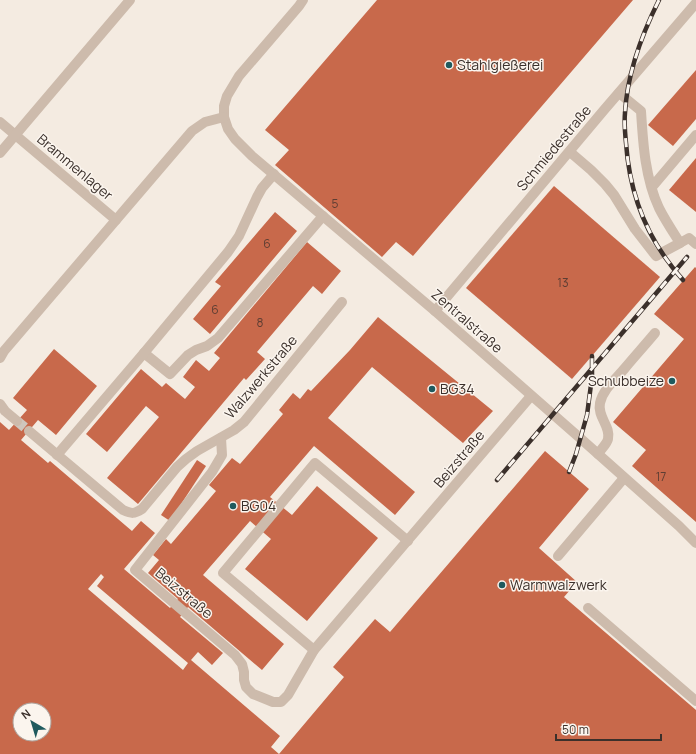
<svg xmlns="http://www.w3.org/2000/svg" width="696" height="754" viewBox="0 0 696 754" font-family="Manrope,sans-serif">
  <rect width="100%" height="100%" fill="#f4ebe1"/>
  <g fill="#c8694b" fill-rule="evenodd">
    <path d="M377 0H633L413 256 396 242 382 257 275 165 289 150 265 130Z"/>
    <path d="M696 70V119L673 146 648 125Z"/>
    <path d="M696 158V212L669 190Z"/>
    <path d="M554 186 660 277 572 379 466 288Z"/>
    <path d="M275 212 297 231 210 334 193 319 221 286 215 282Z"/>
    <path d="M307 242 341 271 322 294 313 286 257 352 265 359 246 380 244 378 138 504 107 478 159 417 146 406 107 452 86 434 141 369 162 387 166 383 185 399 195 387 183 377 196 360 209 371 220 358 214 353Z"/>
    <path d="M695 267 696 268V522L632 466 646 450 613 422 684 339 654 314Z"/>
    <path d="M378 317 493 411 463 443 372 367 328 418 415 492 395 515 314 446 270 497 292 515 317 486 378 538 307 621 245 569 271 539 250 521 203 575 284 644 262 670 188 607 180 617 223 653 212 665 198 652 191 660 280 736 271 747 279 754 344 677 333 667 375 619 390 632 545 451 589 489 539 548 577 582 564 597 696 710V754H0V422L9 430 27 410 13 398 54 349 97 386 56 435 38 420 21 440 48 463 50 461 132 531 141 521 155 533 124 569 170 608 178 599 148 573 159 560 153 555 166 539 171 544 216 491 209 485 232 458 240 464 283 414 279 410 293 393 300 399 308 389 311 391 350 350ZM101 574 104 577 97 586 188 663 183 670 88 589ZM20 710H44V734H20Z"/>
    <path d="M197 460 206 466 170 521 161 515Z"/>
  </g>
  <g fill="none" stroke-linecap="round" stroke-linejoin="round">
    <path stroke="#cfc6bd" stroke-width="10" stroke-dasharray="10 5" stroke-linecap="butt" d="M17 421 29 431"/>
    <g stroke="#cdbbac" stroke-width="10">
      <path d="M303 0 299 6 239 76 227 96 224 106V117L228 129 235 139 252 156 435 311 580 438 679 526 696 543"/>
      <path d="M0 122 116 220"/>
      <path d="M570 152 591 170 605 184 614 195 635 229 656 256 680 243C673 232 665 220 659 208 645 178 643 143 641 111L619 93"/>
      <path d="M0 153 130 0"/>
      <path d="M652 187 696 135"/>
      <path d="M680 243 689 238 696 244"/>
      <path d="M435 311 604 110 696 3"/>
      <path d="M144 353 170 374 188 355 196 350 207 346 218 338 323 216"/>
      <path d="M0 358 4 351 192 131 205 122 224 117"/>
      <path d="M0 404 5 411 17 421"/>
      <path d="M29 431 123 510C132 514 134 514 142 509L177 467 186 459 197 451 234 430 244 422 342 302"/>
      <path d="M221 438 222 455 212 472 135 570 235 655 242 664 244 672V680L246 687 253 694 273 702H281L288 695 314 650 531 396"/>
      <path d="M598 454C601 449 607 444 608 439 611 426 597 417 600 403 603 389 616 379 625 368 635 356 645 345 655 333"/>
      <path d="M57 455 144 353 228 252 239 236 257 197 262 188 274 174"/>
      <path d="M558 556 624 478"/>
      <path d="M588 608 696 701"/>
      <path d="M314 650 223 573 315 463 408 541"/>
    </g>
    <defs>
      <g id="rail">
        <path d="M659 0C642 34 627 75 625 113 624 123 625 133 626 143 629 186 643 229 670 264 674 270 679 275 683 280"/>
        <path d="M569 472 576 454 587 415 592 377V356"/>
        <path d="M497 480 687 257"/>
      </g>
    </defs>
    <use href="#rail" stroke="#3b302b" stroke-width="4.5"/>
    <use href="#rail" stroke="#fbf5ee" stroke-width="3" stroke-dasharray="9" stroke-linecap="butt"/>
  </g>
  <g fill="#1f5a5e" stroke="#fbf5ee" stroke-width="1.5">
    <circle cx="449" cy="65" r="4"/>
    <circle cx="672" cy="381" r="4"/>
    <circle cx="432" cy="389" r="4"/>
    <circle cx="233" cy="506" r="4"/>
    <circle cx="502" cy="585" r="4"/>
  </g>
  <g text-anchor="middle" stroke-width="3" stroke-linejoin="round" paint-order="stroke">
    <g font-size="12" fill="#5e3e33">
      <text x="335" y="208">5</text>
      <text x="267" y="248">6</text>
      <text x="563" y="287">13</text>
      <text x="215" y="314">6</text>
      <text x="260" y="327">8</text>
      <text x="661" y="481">17</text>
    </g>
    <g font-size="14" fill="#3b302b" stroke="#fbf5ee" text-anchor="start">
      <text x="457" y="70">Stahlgießerei</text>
      <text x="664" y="386" text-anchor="end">Schubbeize</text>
      <text x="440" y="394">BG34</text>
      <text x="241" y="511">BG04</text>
      <text x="510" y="590">Warmwalzwerk</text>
    </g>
    <g font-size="14" fill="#3b302b" stroke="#fbf5ee">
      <text transform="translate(554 148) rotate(-50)" y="5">Schmiedestraße</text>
      <text transform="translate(75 167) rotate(40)" y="5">Brammenlager</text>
      <text transform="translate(467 321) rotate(41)" y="5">Zentralstraße</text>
      <text transform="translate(261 377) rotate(-50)" y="5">Walzwerkstraße</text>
      <text transform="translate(459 459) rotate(-50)" y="5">Beizstraße</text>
      <text transform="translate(184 593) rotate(40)" y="5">Beizstraße</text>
    </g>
  </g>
  <g transform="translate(32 722) rotate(322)"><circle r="19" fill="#fbf5ee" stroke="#aea6a0"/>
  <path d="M0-3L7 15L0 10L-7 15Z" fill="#1f5a5e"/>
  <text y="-6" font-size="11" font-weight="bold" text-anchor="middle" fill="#3b302b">N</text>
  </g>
  <path d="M556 734v6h105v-6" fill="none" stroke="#3b302b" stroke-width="2"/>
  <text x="562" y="734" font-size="12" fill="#3b302b" stroke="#fbf5ee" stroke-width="3" paint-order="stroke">50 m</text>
</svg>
